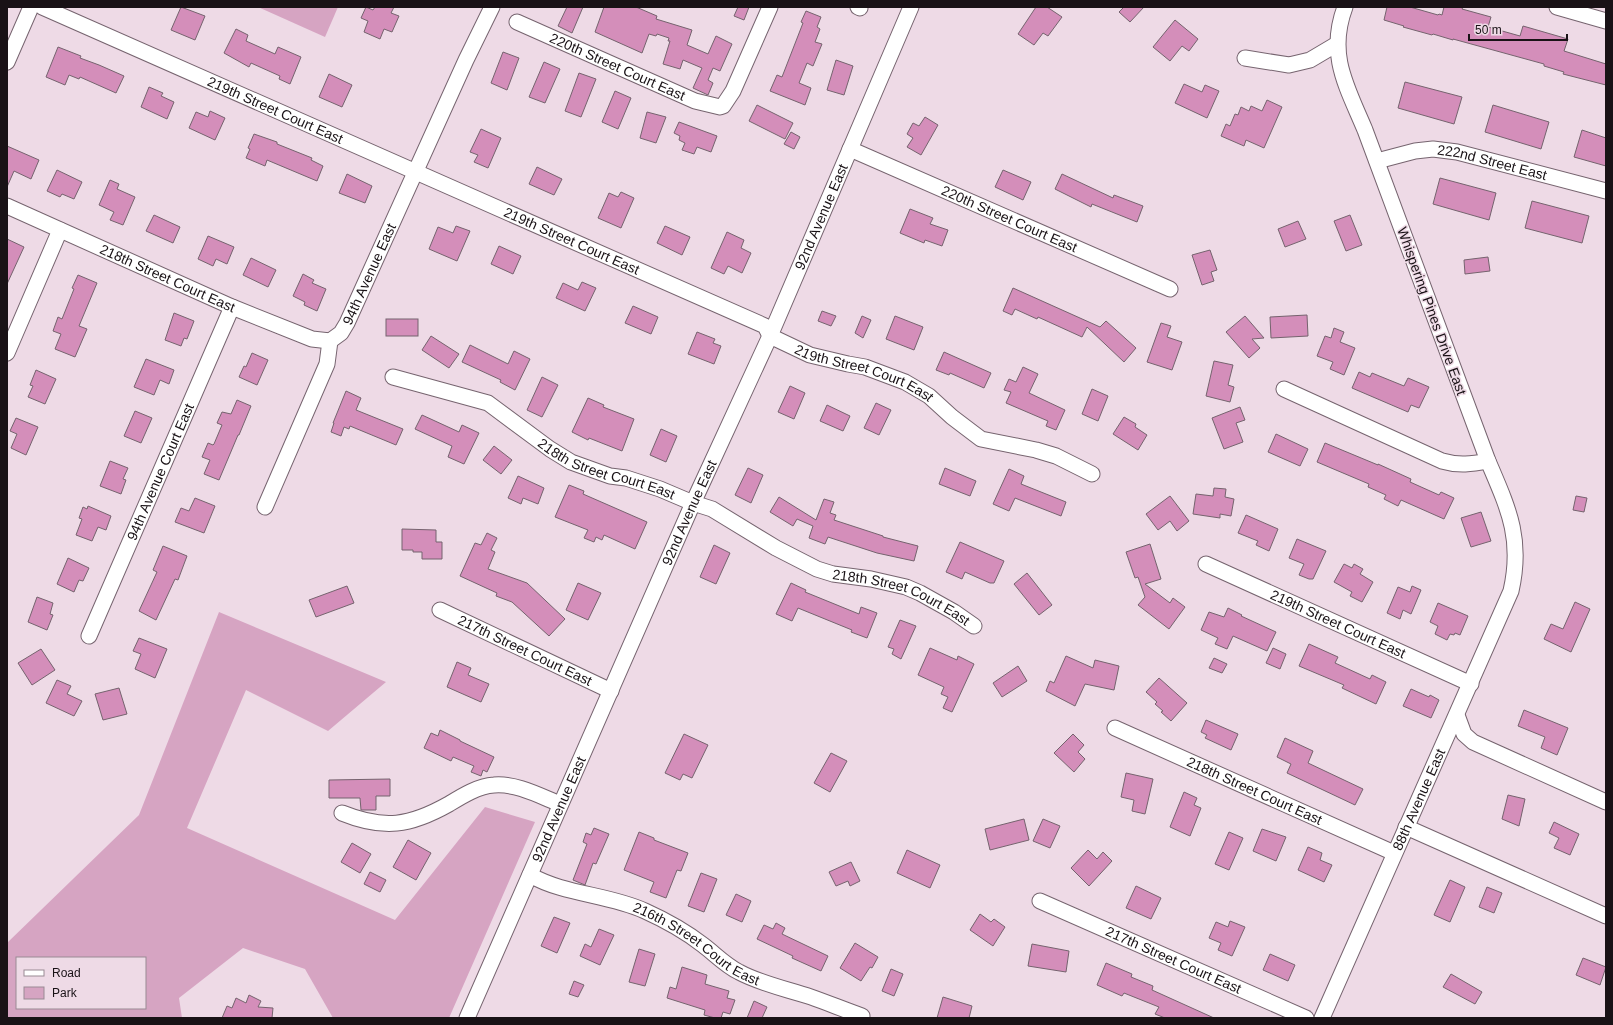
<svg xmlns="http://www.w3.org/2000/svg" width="1613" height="1025" viewBox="0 0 1613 1025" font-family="Helvetica,sans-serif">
  <rect width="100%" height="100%" fill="#eedae6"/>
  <g fill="#d6a4c2" fill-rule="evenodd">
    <path d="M258 7H338L325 37Z"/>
    <path d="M219 612 386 682 328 731 246 690 187 828 395 920 485 807 535 822 449 1018H333L305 969 243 948 179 998 182 1018H7V943L139 815ZM17 958H145V1008H17Z"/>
  </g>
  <g fill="#d48eba" stroke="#75636e">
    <path d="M181 7 205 16 195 40 171 30Z"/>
    <path d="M366 7 373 10 375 7H394L391 13 399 16 392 32 384 29 380 39 364 32 368 21 361 18Z"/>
    <path d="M567 7H583L572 33 558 26Z"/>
    <path d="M604 7H636L657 16 656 19 692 30 687 45 708 54 716 36 732 44 720 71 713 68 708 80 713 83 708 95 693 88 702 68 683 60 680 69 663 64 670 41H668L669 38 657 34 656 36 649 34 642 53 595 32Z"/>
    <path d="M738 7H749L744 20 734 16Z"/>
    <path d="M1036 7H1047L1062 17 1048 36 1043 33 1034 45 1018 34Z"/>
    <path d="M1124 7H1144L1130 22 1119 12Z"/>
    <path d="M1387 7H1410L1438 15 1439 14 1442 15 1444 7H1463L1462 9 1491 17 1488 27 1520 36 1523 26 1568 39 1564 51 1606 64V85L1563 74 1564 72 1544 66V64L1453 39V40L1433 34 1432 35 1403 27 1404 26 1384 20Z"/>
    <path d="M806 11 821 17 817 27 820 29 815 42 822 44 813 66 807 63 799 83 811 88 805 105 770 91 777 75 782 77 803 23 801 22Z"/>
    <path d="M1175 20 1198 39 1189 51 1182 46 1170 61 1153 47Z"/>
    <path d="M236 29 248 35 246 41 275 54 278 47 301 57 290 84 279 79 280 76 251 63 249 67 224 53Z"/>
    <path d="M58 47 81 56 80 58 99 65 124 76 116 93 80 77 79 79 69 75 65 85 46 77Z"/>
    <path d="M503 52 519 58 507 90 491 83Z"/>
    <path d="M836 60 853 66 844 95 827 90Z"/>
    <path d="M544 62 560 69 545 103 529 97Z"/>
    <path d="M579 73 596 79 581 117 565 111Z"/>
    <path d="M329 74 352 85 342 107 319 97Z"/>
    <path d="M1405 82 1462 97 1454 124 1398 108Z"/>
    <path d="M1184 84 1202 92 1205 85 1219 91 1207 118 1175 103Z"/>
    <path d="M149 87 163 93 161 96 174 102 167 119 141 107Z"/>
    <path d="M615 91 631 98 618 129 602 122Z"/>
    <path d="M1267 100 1282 107 1264 148 1246 140 1244 146 1221 136 1226 124 1230 126 1235 114 1238 115 1241 107 1249 111 1251 106 1262 111Z"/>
    <path d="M757 105 793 123 785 139 749 121Z"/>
    <path d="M1493 105 1549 122 1541 149 1485 132Z"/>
    <path d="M210 111 225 118 215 140 189 128 196 112 208 117Z"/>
    <path d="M647 112 666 117 656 143 640 138Z"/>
    <path d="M925 117 938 125 921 155 907 147 913 138 907 134 913 123 919 126Z"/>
    <path d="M679 122 717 136 711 152 697 147 694 154 682 150 685 143 679 140 680 136 674 133Z"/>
    <path d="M481 129 501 138 488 168 474 162 478 155 470 152Z"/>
    <path d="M1582 130 1606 138V166L1574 157Z"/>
    <path d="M791 132 800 137 794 149 784 144Z"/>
    <path d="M254 134 277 142V144L312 158 311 160 323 166 317 181 267 160 265 166 246 158 250 149 248 148Z"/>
    <path d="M7 146 39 160 31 179 14 171 7 187Z"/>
    <path d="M537 167 562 179 554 195 529 184Z"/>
    <path d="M57 170 82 182 74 199 62 194 60 197 47 191Z"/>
    <path d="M1003 170 1031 182 1023 200 995 187Z"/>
    <path d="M347 174 372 186 365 203 339 193Z"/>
    <path d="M1062 174 1113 198 1114 195 1143 206 1137 222 1092 204 1091 207 1055 189Z"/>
    <path d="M1440 178 1496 193 1489 220 1433 204Z"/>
    <path d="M110 180 119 184 117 189 135 197 123 225 110 220 114 212 99 205Z"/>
    <path d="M621 192 634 198 621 228 598 218 609 193 618 197Z"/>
    <path d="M1532 201 1589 216 1582 243 1525 228Z"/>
    <path d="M910 209 933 218 930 224 948 230 942 246 925 240 924 243 900 233Z"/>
    <path d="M154 215 180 227 173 243 146 231Z"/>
    <path d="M1350 215 1362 245 1346 251 1334 221Z"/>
    <path d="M1298 221 1306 239 1285 247 1278 229Z"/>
    <path d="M456 226 470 231 457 261 429 249 438 227 453 233Z"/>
    <path d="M665 226 690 237 682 255 657 243Z"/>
    <path d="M727 232 744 240 741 248 751 253 742 273 728 266 724 274 711 268Z"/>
    <path d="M208 236 234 247 227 264 216 259 213 266 198 259Z"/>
    <path d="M7 239 24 247 7 284Z"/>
    <path d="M499 246 521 256 513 274 491 264Z"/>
    <path d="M1210 250 1217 270 1211 272 1214 281 1202 285 1192 255Z"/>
    <path d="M1488 257 1490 271 1465 274 1464 260Z"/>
    <path d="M251 258 276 270 268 287 243 275Z"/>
    <path d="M303 274 314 280 312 283 326 289 317 311 304 305 305 302 293 296Z"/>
    <path d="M78 275 97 283 79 326 87 329 75 357 55 349 61 334 53 331 58 317 62 319 74 289 72 288Z"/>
    <path d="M582 282 596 288 585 311 556 298 563 283 578 290Z"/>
    <path d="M1013 288 1100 327 1106 321 1136 348 1124 362 1087 327 1082 337 1038 317 1037 319 1015 309 1012 315 1003 311Z"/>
    <path d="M633 306 658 317 651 334 625 323Z"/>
    <path d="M822 311 836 316 831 326 818 321Z"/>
    <path d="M174 313 194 321 187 339 184 338 181 346 165 340Z"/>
    <path d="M1307 315 1308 336 1271 338 1270 317Z"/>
    <path d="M862 316 871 320 863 338 855 333Z"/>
    <path d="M895 316 923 327 914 350 886 339Z"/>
    <path d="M1245 316 1264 338 1252 339 1260 348 1249 358 1226 332Z"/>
    <rect x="386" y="319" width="32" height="17"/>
    <path d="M1161 323 1171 326 1167 337 1182 342 1172 370 1147 362Z"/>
    <path d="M1334 328 1344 332 1340 342 1355 348 1344 375 1330 369 1333 362 1317 356 1325 336 1331 338Z"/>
    <path d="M697 332 715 339 713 343 721 346 714 364 688 354Z"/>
    <path d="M431 336 459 354 449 368 422 350Z"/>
    <path d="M470 345 508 364 514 351 530 359 515 390 500 382 501 380 462 362Z"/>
    <path d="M944 352 991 373 984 388 950 373 949 375 936 370Z"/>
    <path d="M252 353 268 360 257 385 239 377 244 366 246 367Z"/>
    <path d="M146 359 174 370 169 384 160 380 154 395 134 387Z"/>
    <path d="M1214 361 1233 365 1228 385 1234 387 1230 402 1206 396Z"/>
    <path d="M1023 367 1038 374 1029 393 1065 410 1056 430 1046 426 1048 421 1006 403 1011 392 1004 390 1009 379 1016 382Z"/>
    <path d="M36 370 56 379 45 404 28 397 33 386 30 385Z"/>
    <path d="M1359 372 1370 377 1372 373 1404 386 1408 378 1429 387 1419 408 1411 405 1408 412 1352 388Z"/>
    <path d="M542 377 558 385 542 417 527 410Z"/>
    <path d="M790 386 805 393 794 419 778 412Z"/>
    <path d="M1092 389 1108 396 1098 421 1082 414Z"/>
    <path d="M346 391 361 398 356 410 403 429 396 445 350 426 349 429 344 427 341 436 331 432 334 423H333Z"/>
    <path d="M588 398 604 405 603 407 634 419 622 451 589 438 588 440 572 432Z"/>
    <path d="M237 400 251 406 239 435H238L219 480 204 474 210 460 202 457 208 443 213 445 214 444 222 425 217 423 222 412 231 414Z"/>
    <path d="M876 403 891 410 879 435 864 428Z"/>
    <path d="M827 405 850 416 843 431 820 421Z"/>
    <path d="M1240 407 1245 420 1236 423 1243 442 1224 449 1212 418Z"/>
    <path d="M135 411 152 418 141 443 124 436Z"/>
    <path d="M422 415 459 432 462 425 479 433 464 464 448 457 452 446 415 429Z"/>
    <path d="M1124 417 1136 424 1135 427 1147 435 1138 450 1113 434Z"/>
    <path d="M16 418 38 427 26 455 11 448 17 434 10 431Z"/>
    <path d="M661 429 677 436 666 462 650 455Z"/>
    <path d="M1276 434 1308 449 1300 466 1268 452Z"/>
    <path d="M1325 443 1378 465V464L1411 479 1410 482 1439 495 1441 492 1454 498 1444 519 1401 500 1398 506 1384 499 1386 495 1368 487 1369 484 1317 462Z"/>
    <path d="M494 446 512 460 501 474 483 460Z"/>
    <path d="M110 461 128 468 123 479 126 480 121 494 100 486Z"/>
    <path d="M748 468 763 475 751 503 735 495Z"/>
    <path d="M945 468 976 481 970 496 939 484Z"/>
    <path d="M1009 469 1024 476 1021 484 1066 502 1061 516 1015 498 1009 511 993 504Z"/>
    <path d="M518 476 544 488 538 504 523 498 521 504 508 498Z"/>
    <path d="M569 485 584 491 583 494 647 522 635 549 604 535 602 540 596 537 594 542 584 538 588 530 555 517Z"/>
    <path d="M1214 488 1226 489 1225 497 1234 499 1231 516 1220 514V518L1193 514 1196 494 1213 496Z"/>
    <path d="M1170 496 1189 521 1177 531 1170 521 1158 530 1146 514Z"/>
    <path d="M1576 496 1587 498 1584 512 1573 510Z"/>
    <path d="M779 497 816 520 824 499 834 502 830 513 836 515 834 520 883 536V537L918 546 914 561 877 553 828 537 825 544 809 538 813 526 797 519 793 526 770 512Z"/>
    <path d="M195 498 215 506 204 533 175 522 181 508 189 511Z"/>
    <path d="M88 506 111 516 106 530 98 527 92 541 76 535 82 519 79 518 83 507 87 509Z"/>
    <path d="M1481 512 1491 541 1471 547 1461 518Z"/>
    <path d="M1246 515 1278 529 1269 551 1256 545 1258 541 1238 533Z"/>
    <path d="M402 529 436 530V542H442V559H422V552H413V550H402Z"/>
    <path d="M487 533 497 538 491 550 495 552 488 569 527 583 565 619 549 636 512 602 496 596 497 593 460 576 475 543 481 545Z"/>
    <path d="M1297 539 1326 551 1313 579H1309L1299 575 1304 564 1289 558Z"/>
    <path d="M960 542 1004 561 994 583H990L965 572 962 579 946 572Z"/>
    <path d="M1150 544 1161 579 1145 584 1170 603 1173 598 1185 607 1169 629 1138 605 1145 597 1138 577 1135 578 1126 552Z"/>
    <path d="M714 545 730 553 716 584 700 577Z"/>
    <path d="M163 546 187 556 178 580 175 579 156 620 139 611 157 572 153 570Z"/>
    <path d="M68 558 89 568 83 581 79 580 74 592 57 584Z"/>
    <path d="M1344 564 1352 568 1354 564 1363 569 1360 574 1373 582 1362 602 1350 596 1352 592 1334 582Z"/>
    <path d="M1027 573 1052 605 1039 615 1014 584Z"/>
    <path d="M578 583 601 593 588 620 566 610Z"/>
    <path d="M791 583 806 590 805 592 859 614 861 607 877 613 867 638 851 632 852 630 798 608 792 621 776 614Z"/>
    <path d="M347 586 354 603 316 617 309 600Z"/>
    <path d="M1412 586 1421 590 1411 614 1403 610 1400 619 1387 613 1398 587 1410 592Z"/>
    <path d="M37 597 53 603 50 614 53 615 47 630 28 622Z"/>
    <path d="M1575 602 1590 609 1571 652 1544 639 1551 624 1563 629Z"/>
    <path d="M1438 603 1468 616 1460 635 1455 633 1454 635 1450 634 1447 640 1435 634 1438 626 1430 622Z"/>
    <path d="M1228 608 1242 615 1241 616 1276 632 1267 651 1233 636 1227 649 1215 644 1218 638 1201 630 1209 612 1224 617Z"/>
    <path d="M900 620 916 626 901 659 892 654 894 649 888 647Z"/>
    <path d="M139 638 167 649 155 678 135 669 141 654 133 651Z"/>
    <path d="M1309 644 1338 657 1335 663 1370 679 1372 675 1386 682 1376 704 1342 688 1344 685 1299 666Z"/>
    <path d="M930 648 957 660 958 656 974 664 952 712 943 708 948 697 941 694 944 687 918 675Z"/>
    <path d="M1273 648 1286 654 1280 669 1266 663Z"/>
    <path d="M41 649 55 670 32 685 18 663Z"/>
    <path d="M1066 656 1093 668 1095 660 1119 666 1114 690 1085 684 1075 706 1046 691 1050 681 1054 683Z"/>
    <path d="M1214 658 1227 664 1222 673 1209 668Z"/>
    <path d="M457 662 471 668 468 675 489 684 481 702 447 687Z"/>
    <path d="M1018 666 1027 681 1002 697 993 683Z"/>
    <path d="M1159 678 1187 703 1171 721 1161 712 1163 711 1155 704 1157 702 1146 692Z"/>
    <path d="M57 680 71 686 67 694 82 701 74 716 46 703Z"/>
    <path d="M119 688 127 714 103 720 95 694Z"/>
    <path d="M1411 689 1429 697 1430 695 1439 700 1431 718 1403 706Z"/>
    <path d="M1524 710 1568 728 1557 755 1541 748 1545 737 1518 726Z"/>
    <path d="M1206 720 1238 734 1231 750 1205 738 1207 735 1201 732Z"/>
    <path d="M440 730 460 740V741L494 757 487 772 483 770 481 776 471 772 474 766 453 757 451 761 424 748 431 733 438 736Z"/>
    <path d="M684 734 708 745 692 778 683 774 680 780 665 773Z"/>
    <path d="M1073 734 1084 745 1078 752 1085 759 1074 772 1054 753Z"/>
    <path d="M1285 738 1313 751 1308 763 1363 789 1355 805 1287 773 1291 764 1277 757Z"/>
    <path d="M831 753 847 761 830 792 814 783Z"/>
    <path d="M1126 773 1153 779 1145 814 1132 811 1134 800 1121 797Z"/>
    <path d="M390 779V796H376V810H361L360 798H329V780Z"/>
    <path d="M1184 792 1197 798 1194 805 1201 808 1190 836 1170 827Z"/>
    <path d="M1508 795 1525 799 1519 826 1502 819Z"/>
    <path d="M1024 819 1029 840 990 850 985 829Z"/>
    <path d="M1043 819 1060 826 1050 848 1033 841Z"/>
    <path d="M1554 822 1579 834 1570 855 1554 848 1559 838 1549 833Z"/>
    <path d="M594 828 609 834 596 864 593 863 585 885 573 880 587 844 583 842 586 833 591 835Z"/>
    <path d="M1262 829 1286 837 1276 861 1253 851Z"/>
    <path d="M639 832 654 838V840L688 853 681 871 677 870 666 898 650 892 654 882 624 870Z"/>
    <path d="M1229 832 1243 838 1229 870 1215 864Z"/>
    <path d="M408 840 431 853 416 880 393 867Z"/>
    <path d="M352 843 371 854 360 873 341 862Z"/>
    <path d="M1308 847 1322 853 1320 860 1332 865 1324 882 1298 870Z"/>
    <path d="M907 850 940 865 930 888 897 873Z"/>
    <path d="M1088 850 1097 859 1103 852 1112 861 1089 886 1071 868Z"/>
    <path d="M851 862 860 881 850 886 848 881 836 886 829 872Z"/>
    <path d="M370 872 386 880 380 892 364 884Z"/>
    <path d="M701 873 717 879 704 912 688 906Z"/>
    <path d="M1450 880 1465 887 1450 922 1434 915Z"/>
    <path d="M1136 886 1161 898 1151 919 1126 908Z"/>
    <path d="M1487 887 1502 893 1494 913 1479 907Z"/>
    <path d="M736 894 751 901 742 922 726 915Z"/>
    <path d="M980 914 991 922 994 919 1005 927 993 946 970 930Z"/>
    <path d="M554 917 570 923 557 953 541 946Z"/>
    <path d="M1230 921 1245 927 1232 956 1218 950 1221 943 1209 938 1216 922 1228 927Z"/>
    <path d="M776 923 785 928 782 934 828 956 821 971 792 958 793 956 757 939 764 925 773 929Z"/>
    <path d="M599 929 614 935 600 965 580 956 585 944 591 947Z"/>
    <path d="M855 943 878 957 872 968 870 967 861 981 840 968Z"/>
    <path d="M1032 944 1069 951 1066 972 1028 966Z"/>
    <path d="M639 949 655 954 645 986 629 982Z"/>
    <path d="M1270 954 1295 965 1288 981 1263 970Z"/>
    <path d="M1583 958 1606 967 1600 985 1576 975Z"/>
    <path d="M1106 963 1132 974 1131 977 1153 986 1152 990 1214 1018H1165L1155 1014 1159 1007 1124 993 1122 996 1097 985Z"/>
    <path d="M682 967 707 975 705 984 729 991 727 998 735 1000 730 1014 723 1012 721 1018H715L704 1015 705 1010 667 998 670 987 676 989Z"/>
    <path d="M891 969 903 974 894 996 882 991Z"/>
    <path d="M1451 974 1482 992 1475 1004 1443 987Z"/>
    <path d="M574 981 584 985 578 997 569 994Z"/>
    <path d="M249 995 261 1001 258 1007 273 1008 272 1018H222L227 1006 232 1008 236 998 246 1003Z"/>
    <path d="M943 997 972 1006 969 1018H937Z"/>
    <path d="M754 1001 767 1007 762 1018H747Z"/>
  </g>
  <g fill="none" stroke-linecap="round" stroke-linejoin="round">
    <defs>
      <g id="minor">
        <path id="s1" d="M42 7 765 326 770 336 810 355 848 364 865 367 905 382 929 396 952 417 981 439 1036 450 1056 456 1092 474"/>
        <path d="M858 7 860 8"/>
        <path d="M1557 7 1606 21"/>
        <path id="s2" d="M517 22 695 101 720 107 723 106 733 91 770 7"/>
        <path d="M1245 58 1289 65 1310 60 1337 44"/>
        <path d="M7 62 31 7"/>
        <path id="s3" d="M850 149 1170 289"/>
        <path id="s4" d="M1377 161 1415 151 1433 149 1457 152 1606 191"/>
        <path id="s5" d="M7 206 232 307 312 339 330 341"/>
        <path d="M7 353 60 230"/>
        <path id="s6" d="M393 377 488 403 550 449 571 462 610 476 626 478 660 489 693 503 712 509 776 548 817 569 833 574 871 579 906 587 920 593 954 612 974 626"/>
        <path d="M1284 389 1442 461C1459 466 1472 464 1488 461"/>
        <path id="s7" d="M265 507 327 364 330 341 341 333 347 323 466 60 492 7"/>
        <path id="s8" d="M1206 564 1471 684"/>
        <path id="s9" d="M440 610 611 691"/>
        <path id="s10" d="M89 636 232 307"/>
        <path d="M1457 715 1464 734 1473 742 1606 802"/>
        <path id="s11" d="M1115 728 1394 853"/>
        <path d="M342 813C384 830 410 826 449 804 462 796 478 786 494 785 516 783 540 796 560 804"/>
        <path d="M1406 827 1606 916"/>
        <path id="s12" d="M530 875C565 895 608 894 645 911 665 920 685 931 703 945 715 954 725 965 739 972 761 984 787 989 811 997 828 1003 845 1010 862 1016"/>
        <path id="s13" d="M1040 901 1306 1018"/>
        <path id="s14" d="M467 1018 693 503 770 336 911 7"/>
        <path id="s15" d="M1322 1018 1511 591C1523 538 1508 508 1488 461L1365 130C1347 87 1327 55 1345 7"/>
      </g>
    </defs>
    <use href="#minor" stroke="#76646f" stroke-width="17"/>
    <use href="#minor" stroke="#fff" stroke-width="15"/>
  </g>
  <g text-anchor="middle" stroke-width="3" stroke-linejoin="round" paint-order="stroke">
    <g font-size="14" fill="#191216" stroke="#eedae6">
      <text dy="5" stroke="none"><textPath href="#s2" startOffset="110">220th Street Court East</textPath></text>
      <text dy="5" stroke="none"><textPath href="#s1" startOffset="255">219th Street Court East</textPath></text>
      <text dy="5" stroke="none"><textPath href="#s4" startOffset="118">222nd Street East</textPath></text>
      <text dy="5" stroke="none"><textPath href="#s14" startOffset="876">92nd Avenue East</textPath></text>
      <text dy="5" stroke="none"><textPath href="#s3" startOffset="174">220th Street Court East</textPath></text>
      <text dy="5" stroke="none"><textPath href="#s1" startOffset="579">219th Street Court East</textPath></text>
      <text dy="5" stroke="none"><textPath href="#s7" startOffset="258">94th Avenue East</textPath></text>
      <text dy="5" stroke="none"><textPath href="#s5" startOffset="176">218th Street Court East</textPath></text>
      <text transform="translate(1432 311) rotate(70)" y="5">Whispering Pines Drive East</text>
      <text dy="5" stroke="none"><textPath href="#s1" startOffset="903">219th Street Court East</textPath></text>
      <text dy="5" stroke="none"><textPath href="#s6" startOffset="236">218th Street Court East</textPath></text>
      <text dy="5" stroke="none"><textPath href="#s10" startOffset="179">94th Avenue Court East</textPath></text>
      <text dy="5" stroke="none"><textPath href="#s14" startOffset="552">92nd Avenue East</textPath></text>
      <text dy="5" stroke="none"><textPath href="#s6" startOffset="560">218th Street Court East</textPath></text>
      <text dy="5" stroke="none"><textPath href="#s8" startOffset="145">219th Street Court East</textPath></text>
      <text dy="5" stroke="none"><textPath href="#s9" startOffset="94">217th Street Court East</textPath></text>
      <text dy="5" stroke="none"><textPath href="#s11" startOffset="153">218th Street Court East</textPath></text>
      <text dy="5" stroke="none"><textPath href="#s15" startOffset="239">88th Avenue East</textPath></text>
      <text dy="5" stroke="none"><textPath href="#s14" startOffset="228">92nd Avenue East</textPath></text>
      <text dy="5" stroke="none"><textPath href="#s12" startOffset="182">216th Street Court East</textPath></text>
      <text dy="5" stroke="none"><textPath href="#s13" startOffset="146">217th Street Court East</textPath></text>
    </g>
  </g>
  <rect width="1613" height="1025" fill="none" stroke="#191216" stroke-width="16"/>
  <rect x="16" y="957" width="130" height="52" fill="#eedae6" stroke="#998a93"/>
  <rect x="24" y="970" width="20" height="6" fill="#ffffff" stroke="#998a93"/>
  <text x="52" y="977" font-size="12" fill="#191216">Road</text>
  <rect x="24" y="987" width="20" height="12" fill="#d6a4c2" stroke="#998a93"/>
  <text x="52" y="997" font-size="12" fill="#191216">Park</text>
  <path d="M1469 34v6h98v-6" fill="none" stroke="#191216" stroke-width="2"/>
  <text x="1475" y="34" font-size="12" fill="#191216" stroke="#eedae6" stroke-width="3" paint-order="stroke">50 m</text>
</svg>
